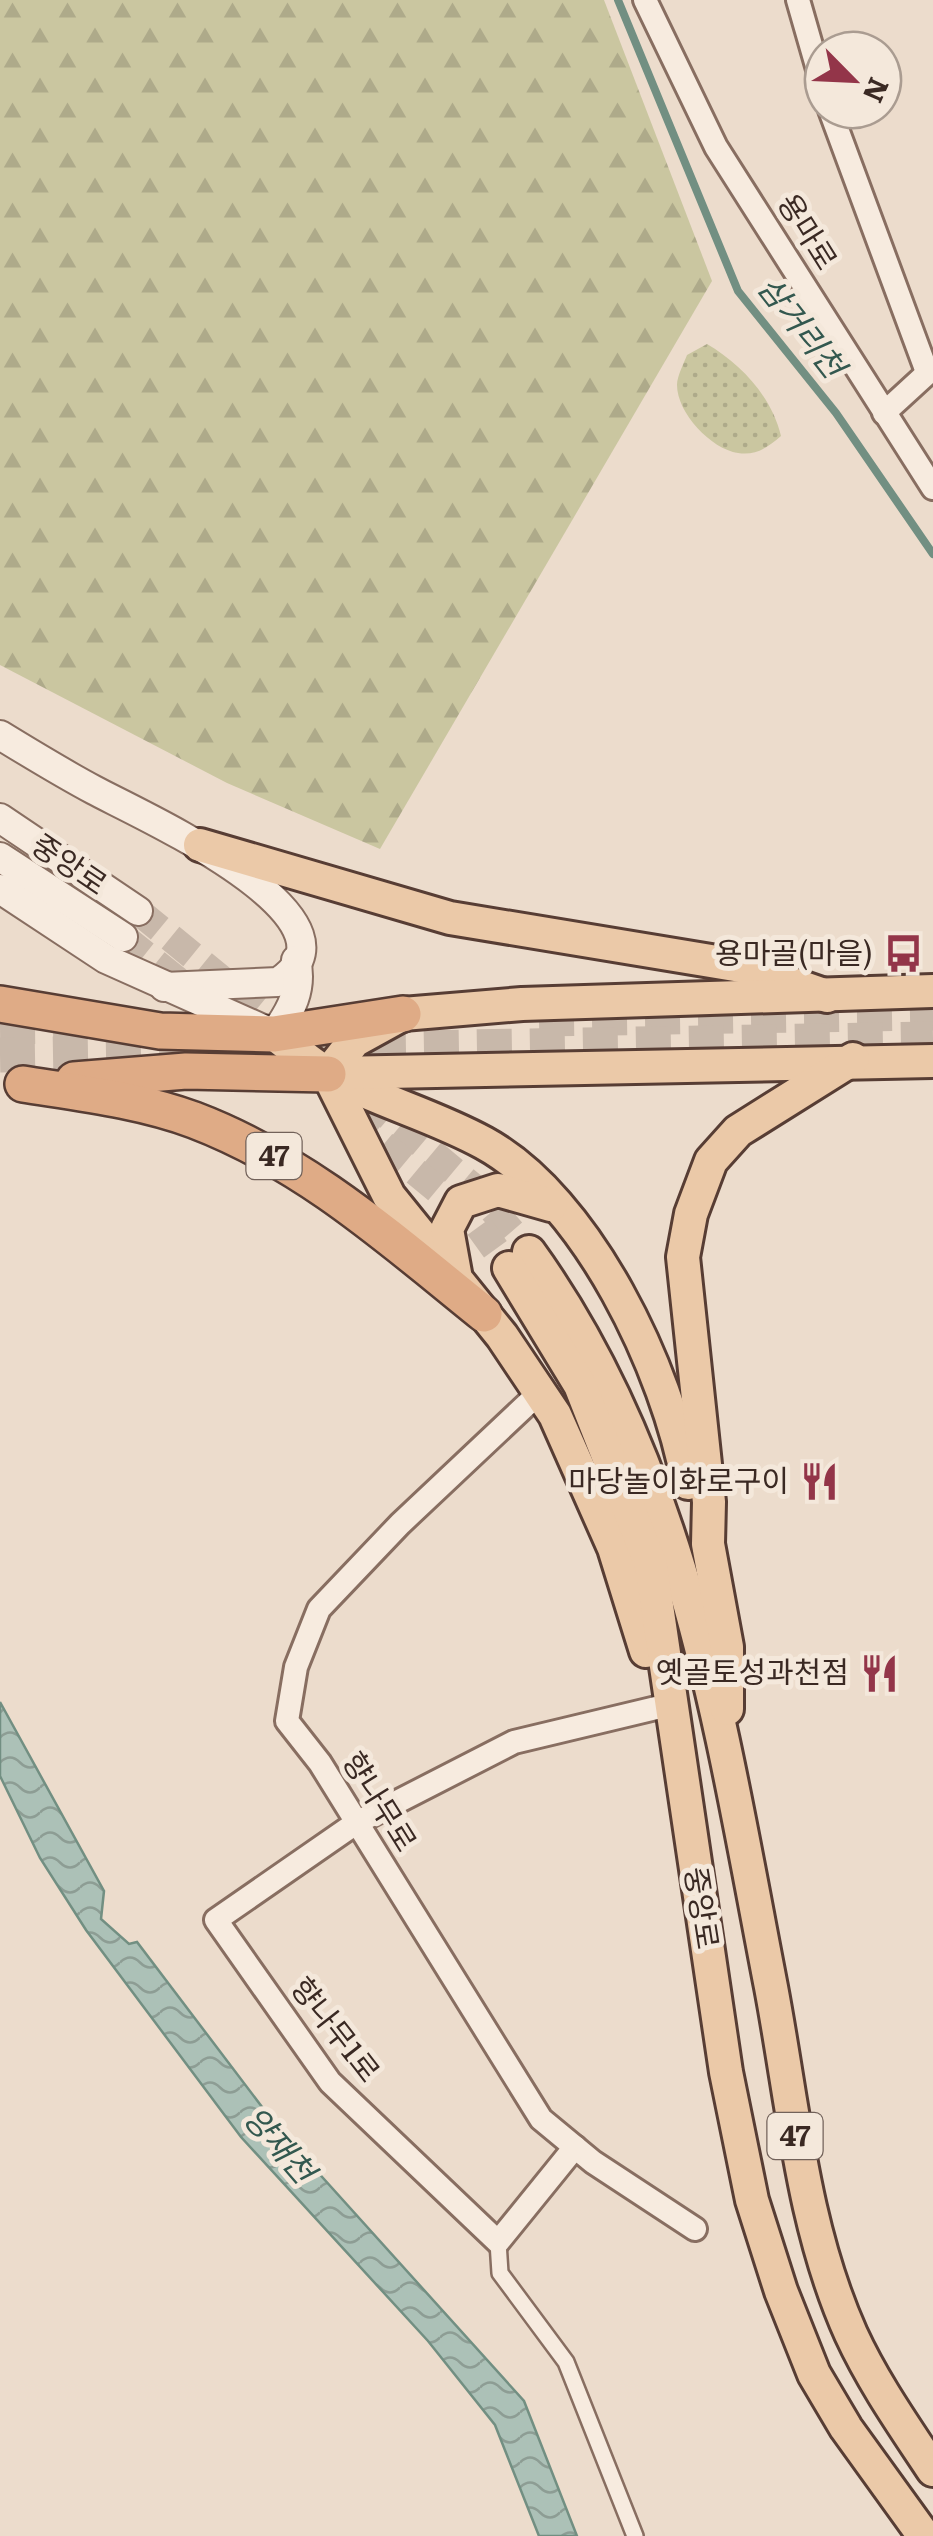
<svg xmlns="http://www.w3.org/2000/svg" width="933" height="2536" viewBox="0 0 933 2536" font-family="Literata,'Noto Sans KR',serif">
  <defs>
    <pattern id="forest-firs" width="22" height="20" patternUnits="userSpaceOnUse" patternTransform="scale(2.5)"><rect width="22" height="20" fill="#cac6a0"/><path d="M5 1l3.5 6h-7zM16 11l3.5 6h-7z" fill="#aeaa8a"/></pattern>
    <pattern id="park-dots" width="8" height="8" patternUnits="userSpaceOnUse" patternTransform="scale(2.5)"><rect width="8" height="8" fill="#cac6a0"/><path d="M2 2h.1M6 6h.1" fill="none" stroke="#aeaa8a" stroke-width="1.8" stroke-linecap="round"/></pattern>
    <pattern id="water-waves" width="16" height="10" patternUnits="userSpaceOnUse" patternTransform="scale(2.5)"><rect width="16" height="10" fill="#acc1b7"/><path d="M0 5q4-4 8 0t8 0" fill="none" stroke="#8d9d94"/></pattern>
  </defs>
  <rect width="100%" height="100%" fill="#ecdccc"/>
  <path fill="url(#forest-firs)" d="M0 0H604L712 281 380 849 227 783 0 665Z"/>
  <path fill="url(#park-dots)" d="M707 344C741 364 772 397 781 436 768 447 756 456 738 453 711 449 677 413 677 385 677 376 684 363 687 355Z"/>
  <path fill="url(#water-waves)" stroke="#728f82" stroke-width="2.5" d="M0 1702 104 1891 101 1919 129 1944 137 1942 278 2128 524 2401 577 2536H539L495 2425 428 2341 241 2137 86 1930 40 1858 0 1776Z"/>
  <g fill="none" stroke-linecap="round" stroke-linejoin="round">
    <path stroke="#728f82" stroke-width="8" d="M618 0 738 291 836 413 933 554"/>
    <g stroke="#c8b8aa" stroke-width="28" stroke-dasharray="28 14" stroke-linecap="butt">
      <path d="M138 911 292 1037"/>
      <path d="M123 937 192 992"/>
      <path d="M368 1099 473 1187 529 1252"/>
      <path d="M351 1118 475 1221 509 1268"/>
    </g>
    <g stroke="#c8b8aa" stroke-width="35" stroke-dasharray="35 18" stroke-linecap="butt">
      <path d="M539 1019 933 1013"/>
      <path d="M0 1027 77 1026"/>
      <path d="M0 1055 933 1039"/>
    </g>
    <defs>
      <path id="pedestrian" d="M498 2242 500 2273 566 2362 635 2536"/>
      <g id="minor">
        <path d="M645 0 716 147 933 488"/>
        <path d="M798 0 823 87"/>
        <path d="M830 110 927 372"/>
        <path d="M884 413 933 368"/>
        <path d="M539 1393 400 1524 319 1609 296 1667 287 1721 320 1763 541 2119 593 2162 695 2229"/>
        <path d="M575 2147 498 2242 330 2082 216 1920 356 1823 514 1742 656 1708"/>
      </g>
      <g id="tertiary">
        <path d="M0 735C31 754 62 773 94 790 132 811 377 919 278 982L164 987"/>
        <path d="M0 818 138 911"/>
        <path d="M0 857 123 937"/>
        <path d="M0 889 106 959 274 1034C291 1011 303 989 296 960"/>
      </g>
      <g id="primary">
        <path d="M200 845 450 918 741 966 827 996"/>
        <path d="M274 1034C292 1047 310 1064 330 1075 379 1101 435 1116 484 1143 588 1200 668 1371 688 1483"/>
        <path d="M337 1073 933 1061"/>
        <path d="M328 1074 389 1196 502 1336 555 1415 614 1548 646 1651"/>
        <path d="M328 1074 354 1041 403 1014 522 1004 933 991"/>
        <path d="M529 1252C684 1466 722 1734 771 1987 793 2103 802 2225 851 2334 873 2382 904 2426 933 2470"/>
        <path d="M509 1268 580 1385 651 1565 726 2072 752 2200 781 2291 814 2374 846 2428 924 2536"/>
        <path d="M455 1273 447 1229 461 1202 498 1190 551 1205"/>
        <path d="M727 1709V1647L708 1544 709 1502 683 1257 691 1214 711 1161 738 1131 853 1059"/>
      </g>
      <g id="trunk">
        <path d="M0 1004 160 1031 274 1034 403 1014"/>
        <path d="M74 1080 186 1071 328 1074"/>
        <path d="M23 1084C80 1093 140 1100 194 1120 307 1163 392 1240 484 1314"/>
      </g>
    </defs>
    <use href="#pedestrian" stroke="#886e61" stroke-width="20"/>
    <use href="#minor" stroke="#886e61" stroke-width="28"/>
    <use href="#tertiary" stroke="#886e61" stroke-width="32"/>
    <use href="#primary" stroke="#573d34" stroke-width="38"/>
    <use href="#trunk" stroke="#573d34" stroke-width="40"/>
    <use href="#pedestrian" stroke="#f7ebdf" stroke-width="15"/>
    <use href="#minor" stroke="#f7ebdf" stroke-width="22"/>
    <use href="#tertiary" stroke="#f7ebdf" stroke-width="28"/>
    <use href="#primary" stroke="#ebc9a8" stroke-width="32"/>
    <use href="#trunk" stroke="#dfab86" stroke-width="35"/>
  </g>
  <defs>
    <symbol id="bus-bare" viewBox="-9 -9 18 18"><path d="M-5-6H5V4H4V6H2V4H-2V6H-4V4H-5ZM-3.5-4V0h7V-4ZM-3.5 1.2v1.5H-2V1.2ZM2 1.2v1.5H3.5V1.2Z" fill="#933549" stroke="#f4e8db" stroke-width="2.5" paint-order="stroke"/></symbol>
    <symbol id="restaurant-bare" viewBox="-9 -9 18 18"><path d="M-5-6h1v4h1v-4h1v4h1v-4h1v5L-1.5 .5V6h-2V.5L-5-1ZM5-6V6H3V1.5H1.5Q1.5-4 5-6Z" fill="#933549" stroke="#f4e8db" stroke-width="2.5" paint-order="stroke"/></symbol>
  </defs>
  <g fill-rule="evenodd">
    <use href="#bus-bare" x="876" y="926" width="55" height="55"/>
    <use href="#restaurant-bare" x="792" y="1454" width="55" height="55"/>
    <use href="#restaurant-bare" x="852" y="1646" width="55" height="55"/>
  </g>
  <g text-anchor="middle" stroke-width="10" stroke-linejoin="round" paint-order="stroke">
    <g fill="#f4e8db" stroke="#72625a" stroke-width="2.5">
      <rect x="246.5" y="1133" width="55" height="46" rx="8"/>
      <rect x="767.5" y="2113" width="55" height="46" rx="8"/>
    </g>
    <g font-size="28" font-weight="bold" fill="#3a2923">
      <text x="274" y="1166">47</text>
      <text x="795" y="2146">47</text>
    </g>
    <g font-size="30" fill="#3a2923" stroke="#f4e8db">
      <text transform="translate(807 232) rotate(58)" y="10">용마로</text>
      <text transform="translate(69 865) rotate(34)" y="10">중앙로</text>
      <text transform="translate(379 1802) rotate(58)" y="10">향나무로</text>
      <text transform="translate(701 1908) rotate(81)" y="10">중앙로</text>
      <text transform="translate(335 2030) rotate(52)" y="10">향나무1로</text>
    </g>
    <g font-size="30" fill="#3a2923" stroke="#f4e8db" text-anchor="end">
      <text x="873" y="964">용마골(마을)</text>
      <text x="789" y="1492">마당놀이화로구이</text>
      <text x="849" y="1683">옛골토성과천점</text>
    </g>
    <g font-size="32" font-style="italic" fill="#33584f" stroke="#f4e8db">
      <text transform="translate(801 327) rotate(52)" y="11">삼거리천</text>
      <text transform="translate(279 2145) rotate(49)" y="11">양재천</text>
    </g>
  </g>
  <g transform="translate(853 80) rotate(114)"><circle r="48" fill="#f4e8db" stroke="#aa9c91" stroke-width="2.5"/>
  <path d="M0-8L18 38L0 25L-18 38Z" fill="#933549"/>
  <text y="-15" font-size="28" font-weight="bold" text-anchor="middle" fill="#3a2923">N</text>
  </g>
</svg>
